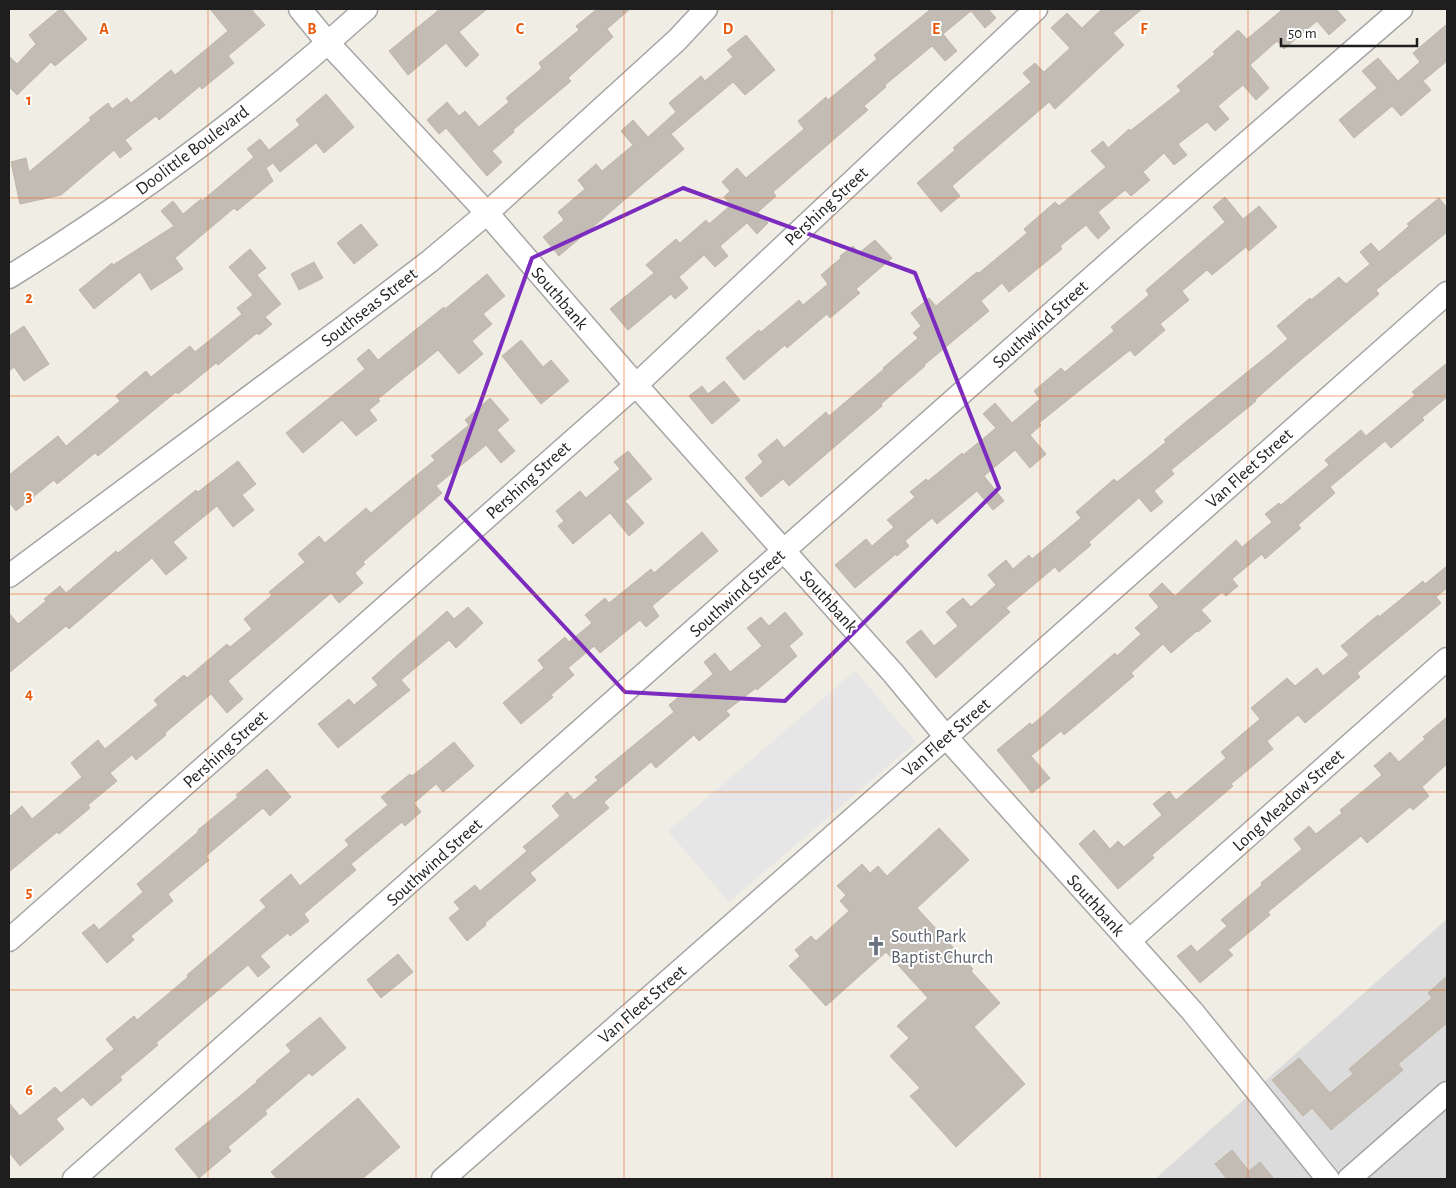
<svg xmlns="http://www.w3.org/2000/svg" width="1456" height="1188" viewBox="0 0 1456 1188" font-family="'Alegreya Sans',sans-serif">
  <rect width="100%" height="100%" fill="#efede4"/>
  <path fill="#dcdbdb" d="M1447 919V1179H1155Z"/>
  <path fill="#e6e6e6" d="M855 671 916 742 729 902 668 831Z"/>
  <g fill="#c3bcb4" stroke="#c0b6a7">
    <path d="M60 9H62L87 39 55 66 51 62 17 95 9 87V56L17 64 36 44 29 35Z"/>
    <path d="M210 9H251L265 25 228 56 234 63 202 89 200 86 159 120 156 116 125 140 132 149 120 158 114 150 61 195 20 204 11 162 26 158 29 172 91 120 89 118 108 103 112 109 127 98 131 103 171 70 175 75 228 31Z"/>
    <path d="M440 9H487L459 32 479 55 466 67 446 43 408 75 389 51Z"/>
    <path d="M597 9H630L607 29 613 37 568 78 571 81 513 130 514 132 492 151 502 162 487 176 446 128 439 134 427 120 447 102 459 116 465 111 479 127 509 102 506 98 542 68 539 63 579 30 576 26Z"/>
    <path d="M931 9H988L996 18 985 28 971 11 943 34 957 51 945 61 932 46 885 85 886 87 864 106 868 110 773 192 776 196 758 212 768 223 757 234 747 223 720 246 728 256 715 267 704 255 679 277 688 288 675 299 671 294 628 330 610 309 654 273 646 265 676 239 680 243 706 220 709 224 731 205 724 197 730 191 722 182 737 168 746 178 804 129 798 121 826 97 828 100 877 59 874 55Z"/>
    <path d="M1102 9H1142L1113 33 1124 45 1055 109 1049 102 952 186 960 196 941 212 917 183 955 150 953 148 1031 82 1023 73 1035 63 1044 72 1070 48 1051 28 1067 13 1082 28Z"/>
    <path d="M1283 9H1336L1346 20 1329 35 1317 21 1284 49 1277 41 1250 65 1269 88 1256 100 1243 85 1218 106 1229 119 1215 131 1207 122 1178 144 1187 155 1174 165 1164 153 1143 172 1150 180 1131 196 1125 190 1098 212 1110 228 1098 239 1086 225 1060 246 1062 249 1009 292 1002 283 981 301 989 311 924 365 925 366 881 404 882 406 789 486 783 479 761 497 745 478 763 462 758 455 777 439 784 448 826 412 829 416 884 369 883 368 918 338 913 333 921 326 911 313 929 298 936 306 977 272 979 273 1027 233 1024 229 1055 202 1059 206 1106 167 1091 151 1103 141 1108 148 1129 129 1130 131 1181 91 1177 86 1215 54 1213 52 1238 30 1247 39Z"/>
    <path d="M1447 24V61L1423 81 1431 90 1401 116 1392 106 1354 138 1339 120 1377 88 1362 71 1378 58 1398 81 1420 62 1413 53Z"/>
    <path d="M746 35 775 70 745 95 733 82 671 134 684 149 559 256 543 237 564 220 558 212 585 189 578 180 596 164 602 171 633 145 621 131 633 120 648 137 676 112 669 103 701 76 705 81 733 57 727 50Z"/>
    <path d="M326 94 354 127 324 153 316 143 280 172 273 163 266 168 273 181 237 211 234 208 175 258 183 269 151 290 140 272 94 309 79 290 112 263 113 265 174 226 161 211 173 201 183 214 201 199 202 201 254 157 247 149 260 139 269 150 300 125 296 120Z"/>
    <path d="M1225 197 1243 219 1259 206 1277 227 1249 251 1246 247 1212 275 1207 270 1182 291 1189 300 1160 324 1165 330 1135 356 1130 350 1039 423 1041 425 1030 435 1046 454 1030 468 1015 450 984 476 1004 501 993 510 977 491 937 524 932 518 905 541 909 546 897 556 896 554 855 588 835 565 866 539 872 546 894 527 887 520 915 497 910 492 926 479 928 481 962 453 963 455 996 428 983 414 995 403 1012 423 1040 399 1034 391 1061 368 1065 372 1114 331 1111 327 1149 295 1146 290 1225 222 1213 207Z"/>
    <path d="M1439 198 1447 208V232L1376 290 1379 294 1296 364 1255 400 1256 401 1171 470 1174 474 1154 491 1163 502 1151 512 1139 498 1089 542 1091 545 1059 572 1055 567 1006 608 1010 612 936 678 906 642 921 630 934 646 958 626 946 612 963 598 971 607 996 585 988 575 1006 560 1013 569 1029 555 1032 559 1081 518 1076 512 1114 479 1117 482 1166 442 1164 440 1193 416 1288 339 1277 326 1310 298 1311 300 1339 277 1346 284 1370 264 1360 252 1371 243 1379 252 1409 226 1407 224Z"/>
    <path d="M361 224 378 245 354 264 337 243Z"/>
    <path d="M875 240 892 258 856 289 860 293 830 318 827 314 787 348 785 345 744 380 726 358 759 330 761 332 799 300 803 305 828 284 821 275 841 258 840 256 853 246 859 253Z"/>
    <path d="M250 249 266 268 257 275 281 304 265 317 272 324 259 335 257 333 218 365 216 363 178 394 176 392 98 456 95 453 57 484 54 480 16 511 9 502V475L58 436 66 446 120 401 116 396 146 371 151 377 190 346 195 352 242 314 237 308 253 295 229 267Z"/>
    <path d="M314 262 323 278 299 290 291 274Z"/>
    <path d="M487 274 505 296 483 314 492 324 472 341 483 354 459 374 438 350 378 399 380 401 369 410 377 420 356 436 342 420 303 453 286 433 365 369 357 359 369 349 378 360 444 307 445 309Z"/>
    <path d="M24 326 49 364 24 381 14 367 9 371V336Z"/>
    <path d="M521 340 543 367 551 360 569 381 541 404 502 356Z"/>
    <path d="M1447 363V397L1422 418 1424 420 1391 448 1385 441 1330 487 1335 493 1298 525 1301 528 1265 559 1262 554 1232 579 1238 586 1226 596 1222 592 1201 610 1211 621 1198 632 1197 631 1171 653 1163 644 1131 673 1134 676 1093 711 1064 735 1061 731 1031 756 1050 778 1032 793 997 750 1030 723 1032 725 1115 653 1117 656 1141 634 1135 628 1159 607 1149 595 1162 583 1175 596 1236 540 1242 547 1272 522 1265 514 1279 503 1281 505 1329 465 1325 460 1361 430 1366 436 1415 395 1412 392Z"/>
    <path d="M724 381 740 400 712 424 689 396 702 386 708 394Z"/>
    <path d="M490 398 509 420 497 430 515 451 501 463 486 445 436 486 442 493 363 562 365 564 355 573 363 583 339 603 331 593 228 681 243 699 227 713 211 694 165 733 166 735 136 760 132 755 110 773 117 781 88 805 90 808 59 834 57 832 9 872V817L22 806 32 819 82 777 71 763 98 740 105 749 158 705 154 700 184 675 187 678 227 644 230 647 252 629 244 619 272 595 269 592 305 562 298 554 319 536 325 543 366 508 371 513 435 460 431 456 469 425 465 420Z"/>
    <path d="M628 451 652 479 625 501 644 523 629 536 610 513 573 544 558 526 564 521 556 511 580 491 586 498 620 469 614 462Z"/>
    <path d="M238 461 256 484 242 495 254 510 233 527 217 506 173 542 187 558 166 575 152 558 69 629 66 626 9 673V613L18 624 46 601 44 599 60 586 66 593 116 551 118 553 196 490 198 492Z"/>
    <path d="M702 532 718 551 652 606 659 616 646 627 640 620 600 653 594 646 568 668 574 675 551 695 553 697 521 724 503 703 544 668 538 660 565 637 569 642 592 623 585 615 605 598 609 603 651 569 654 573Z"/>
    <path d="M1447 566V588L1436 597 1441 603 1357 673 1360 677 1305 723 1298 715 1267 741 1273 749 1231 784 1233 786 1152 855 1154 858 1118 889 1079 844 1094 830 1110 849 1118 841 1124 847 1162 815 1153 804 1169 791 1176 800 1226 758 1221 752 1260 719 1251 708 1287 678 1295 686 1317 668 1323 676 1349 655 1341 646 1378 615 1379 617 1423 581 1425 584Z"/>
    <path d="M468 607 483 623 456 648 449 640 401 680 410 690 338 748 318 724 349 699 354 705 378 685 372 678 447 611 454 619Z"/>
    <path d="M785 612 803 634 789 646 797 656 757 690 756 688 726 711 730 715 699 741 694 735 656 768 651 762 604 802 609 808 530 873 536 880 485 923 486 925 467 941 449 918 460 909 454 902 475 885 480 891 527 851 523 847 560 816 552 806 567 792 574 800 598 780 595 777 674 712 669 705 682 694 685 698 713 674 704 662 715 653 730 672 762 646 747 628 761 617 769 626Z"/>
    <path d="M1447 717V764L1422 787 1429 796 1413 810 1410 807 1367 843 1361 836 1319 870 1268 912 1270 915 1228 950 1233 955 1200 983 1177 956 1191 945 1197 952 1227 926 1221 920 1262 885 1261 883 1302 849 1294 839 1309 826 1316 834 1342 813 1340 810 1382 775 1374 766 1390 752 1399 762 1425 739 1423 737Z"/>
    <path d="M454 742 474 766 443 792 436 784 414 803 421 812 405 826 402 822 351 864 356 870 304 914 309 921 290 936 288 933 260 956 270 967 258 977 248 965 156 1043 158 1045 120 1077 122 1080 91 1106 83 1097 56 1119 64 1129 20 1166 9 1152V1103L20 1116 55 1087 61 1093 114 1049 106 1039 134 1016 137 1020 188 977 187 975 266 907 260 900 291 874 300 886 349 845 345 840 388 805 381 797 410 774 412 776Z"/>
    <path d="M267 769 291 797 270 816 263 808 206 856 209 860 168 894 173 901 131 936 134 940 107 963 82 933 94 924 99 930 143 892 137 884 198 832V830L238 797 236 795Z"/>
    <path d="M939 828 969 860 917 908 973 969 971 971 1000 1003 974 1027 1025 1084 956 1147 910 1096 920 1088 890 1056 909 1038 897 1026 928 998 886 952 826 1006 789 966 800 956 795 950 811 936 816 941 849 911 840 901 846 895 837 886 862 864 870 873 878 866 887 876Z"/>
    <path d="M398 954 413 972 381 998 367 980Z"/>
    <path d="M1447 976V1023L1398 1064 1403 1070 1331 1130 1312 1108 1303 1116 1272 1080 1299 1058 1330 1093 1353 1074 1349 1069 1432 998 1428 993Z"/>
    <path d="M320 1017 346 1048 312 1076 309 1073 265 1111 267 1114 228 1147 231 1151 199 1178 175 1149 257 1082 256 1081 291 1051 286 1045Z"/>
    <path d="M358 1098 400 1147 362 1179H277L271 1172Z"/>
    <path d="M1232 1150 1249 1171 1260 1162 1274 1179H1227L1215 1164Z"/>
  </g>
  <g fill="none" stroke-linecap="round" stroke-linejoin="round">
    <defs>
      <g id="minor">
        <path d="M300 9 328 43 487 213 636 385 893 673 946 737 1192 1011 1328 1179"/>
        <path d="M9 277C135 199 255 109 366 9"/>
        <path d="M9 576 349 323 430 261 487 213 677 40 706 9"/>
        <path d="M9 940 636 385 1036 9"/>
        <path d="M1129 941 1447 659"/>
        <path d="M74 1179 1139 236 1401 9"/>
        <path d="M443 1179 946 737 1447 293"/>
        <path d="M1349 1179 1447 1093"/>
      </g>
    </defs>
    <use href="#minor" stroke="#a5a5a5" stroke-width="25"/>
    <use href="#minor" stroke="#fff" stroke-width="22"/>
  </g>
  <path fill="none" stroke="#7b2cbf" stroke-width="4" stroke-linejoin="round" d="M683 188 915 273 999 488 785 701 625 692 446 499 532 258Z"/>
  <path fill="none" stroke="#e8590c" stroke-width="1" stroke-opacity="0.55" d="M208 9V1179M416 9V1179M624 9V1179M832 9V1179M1040 9V1179M1248 9V1179M9 198H1447M9 396H1447M9 594H1447M9 792H1447M9 990H1447"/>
  <defs>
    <symbol id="church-bare" viewBox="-9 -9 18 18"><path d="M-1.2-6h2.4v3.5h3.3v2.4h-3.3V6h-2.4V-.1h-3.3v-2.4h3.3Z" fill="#6b7280" stroke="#fff" stroke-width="2.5" paint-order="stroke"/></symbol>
  </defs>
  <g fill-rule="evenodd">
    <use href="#church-bare" x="862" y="932" width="28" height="28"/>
  </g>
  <g text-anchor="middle" stroke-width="4" stroke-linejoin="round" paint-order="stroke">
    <g font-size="18" fill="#1e1e1e" stroke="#fff">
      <text transform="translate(192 150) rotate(-37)" y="6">Doolittle Boulevard</text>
      <text transform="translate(826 206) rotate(-43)" y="6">Pershing Street</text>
      <text transform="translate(560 298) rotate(49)" y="6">Southbank</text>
      <text transform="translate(369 307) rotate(-38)" y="6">Southseas Street</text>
      <text transform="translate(1040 324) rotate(-42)" y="6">Southwind Street</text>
      <text transform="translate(1249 468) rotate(-42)" y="6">Van Fleet Street</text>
      <text transform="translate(528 480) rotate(-42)" y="6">Pershing Street</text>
      <text transform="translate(737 593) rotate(-42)" y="6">Southwind Street</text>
      <text transform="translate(829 601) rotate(48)" y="6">Southbank</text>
      <text transform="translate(946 737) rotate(-41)" y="6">Van Fleet Street</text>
      <text transform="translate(225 749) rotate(-42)" y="6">Pershing Street</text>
      <text transform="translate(1288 800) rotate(-42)" y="6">Long Meadow Street</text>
      <text transform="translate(434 862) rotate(-42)" y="6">Southwind Street</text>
      <text transform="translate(1096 905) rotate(48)" y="6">Southbank</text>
      <text transform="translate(642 1004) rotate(-41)" y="6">Van Fleet Street</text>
    </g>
    <g font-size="18" fill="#5b616d" stroke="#fff" text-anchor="start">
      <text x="891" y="942">South Park<tspan x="891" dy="21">Baptist Church</tspan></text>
    </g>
  </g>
  <g font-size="16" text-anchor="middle" font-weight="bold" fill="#e8590c" stroke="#fff" stroke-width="4" stroke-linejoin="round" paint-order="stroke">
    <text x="104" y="34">A</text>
    <text x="312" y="34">B</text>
    <text x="520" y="34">C</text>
    <text x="728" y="34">D</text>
    <text x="936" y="34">E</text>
    <text x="1144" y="34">F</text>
    <text x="29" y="105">1</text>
    <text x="29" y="303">2</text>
    <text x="29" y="501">3</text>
    <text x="29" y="699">4</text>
    <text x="29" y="897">5</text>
    <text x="29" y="1095">6</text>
  </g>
  <rect width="1456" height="1188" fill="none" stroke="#1e1e1e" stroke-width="20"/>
  <path d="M1281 38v8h136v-8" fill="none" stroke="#1e1e1e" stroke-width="2.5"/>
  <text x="1288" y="38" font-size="15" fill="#1e1e1e" stroke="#ffffff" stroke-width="4" paint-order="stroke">50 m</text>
</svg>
